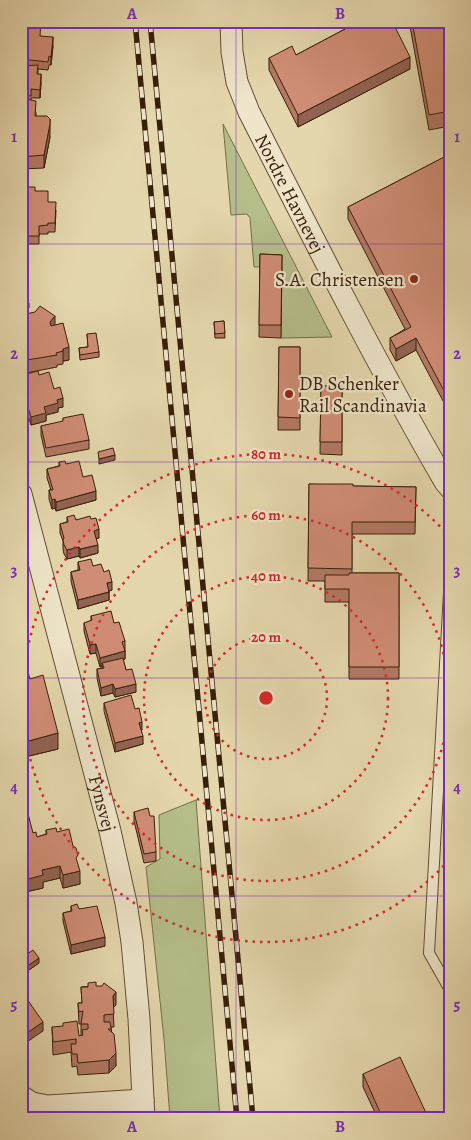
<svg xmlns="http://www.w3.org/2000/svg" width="471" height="1140" viewBox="0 0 471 1140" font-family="Alegreya,serif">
  <rect width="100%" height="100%" fill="#e5d7ad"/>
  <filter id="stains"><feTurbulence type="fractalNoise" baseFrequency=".004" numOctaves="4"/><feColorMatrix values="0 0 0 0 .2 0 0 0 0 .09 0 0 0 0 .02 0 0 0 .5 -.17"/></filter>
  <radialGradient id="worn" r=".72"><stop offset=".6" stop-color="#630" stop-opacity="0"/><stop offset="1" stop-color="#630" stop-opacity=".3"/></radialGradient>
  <g fill="#b5be8a" stroke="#766e49">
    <path d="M223 124 332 337 281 338 282 267H254L250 218 247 214 231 215Z"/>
    <path d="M196 800 220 1119H170L164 1039 146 867 160 859 159 815Z"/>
  </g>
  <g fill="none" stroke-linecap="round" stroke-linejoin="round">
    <defs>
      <path id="service" d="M450 574 429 953 450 990"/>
      <g id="minor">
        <path id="s1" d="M231 21 232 52 237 82 249 112C312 236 375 361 445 482L450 488"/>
        <path id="s2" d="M21 494 110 831 126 903 132 942 139 1019 144 1119"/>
        <path d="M21 1096 32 1103 48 1106 143 1100"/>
      </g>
    </defs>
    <use href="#service" stroke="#634d31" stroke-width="12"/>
    <use href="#minor" stroke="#634d31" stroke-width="23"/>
    <use href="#service" stroke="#eee5ca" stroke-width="10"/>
    <use href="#minor" stroke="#eee5ca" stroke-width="21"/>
    <defs>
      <g id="rail">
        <path d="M135 21 237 1119"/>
        <path d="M150 21 253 1119"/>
      </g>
    </defs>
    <use href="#rail" stroke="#381f08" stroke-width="5.5"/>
    <use href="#rail" stroke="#eee5ca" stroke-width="4" stroke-dasharray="11" stroke-linecap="butt"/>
  </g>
  <g fill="#b37965" stroke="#381f08">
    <path d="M21 21 53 46 51 65H49L48 70 38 69V74L41 83 40 98H31V100L36 113V116L50 137 44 168 21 169Z"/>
    <path d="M409 21H450V126L429 130Z"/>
    <path d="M345 22 410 69 298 127 269 70V58L296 55 345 29Z"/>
    <path d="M450 154V414L416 350 396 361 390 350V338L405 329 348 219V207Z"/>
    <path d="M21 191H35L56 210 55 232H48V234H39V244H21Z"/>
    <path d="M260 254 282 255 281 338 259 337Z"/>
    <path d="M21 294 29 304V308L21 310Z"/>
    <path d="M21 315 55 325 69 360 63 361V364L57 365V367L21 374Z"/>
    <path d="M224 321 225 338H215L214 322Z"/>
    <path d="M87 334 99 352V357L80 360 79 348 88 347Z"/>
    <path d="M279 347H300V430H278Z"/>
    <path d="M22 375H39L54 389 63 407 58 408V412L46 415V421L31 425 21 393V380L22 379Z"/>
    <path d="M321 386H342V455L320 454Z"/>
    <path d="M63 418 89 440V449L46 457 41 435V426L63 422Z"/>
    <path d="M59 462 66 464 83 477 96 500 56 511 55 508 52 509 49 499V490H51L47 478V469L59 466Z"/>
    <path d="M309 484 353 486 416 487 415 534H352V573H399V679H349V602H325V581H308Z"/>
    <path d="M67 517 76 520 91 519 99 538 96 539 98 553 80 558 79 556 67 559 64 554 63 549V541L60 533V524L67 522Z"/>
    <path d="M78 562 93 566 104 572 112 590 109 591V600L78 609 71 581V572L78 570Z"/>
    <path d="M91 616 114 623 125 641V659L123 660 126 670 136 692 115 697 113 693 101 696 97 678V669L102 668V666L100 667 96 653 90 654 84 631V623L91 621Z"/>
    <path d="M30 679 58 749 25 757 23 750H21Z"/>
    <path d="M104 703 135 709 142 730 141 731 143 744 115 752 104 711Z"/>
    <path d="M21 802 33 833 37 837 46 834V830L57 832 78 866 80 884 63 888 60 878 43 882V888L21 893Z"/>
    <path d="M134 812 156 852V861L144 863 134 821Z"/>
    <path d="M71 906 79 909 105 946 71 954 63 921V913L71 911Z"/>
    <path d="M21 958 39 963 26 972 21 965Z"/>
    <path d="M96 986 116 1005 113 1007 114 1027H111L116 1066 109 1073 78 1075 77 1066 72 1067 71 1052 53 1055 52 1027 79 1036H81V1024H79L78 1003H82L81 987Z"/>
    <path d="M363 1074 427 1119H378L363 1087Z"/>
  </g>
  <g fill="#926352" stroke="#381f08">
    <path d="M53 37V46L51 65V57Z"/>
    <path d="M410 57V69L298 127V115Z"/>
    <path d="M41 74V83L40 98V90Z"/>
    <path d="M50 119V137L44 168V155Z"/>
    <path d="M55 316V328L50 335V322Z"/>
    <path d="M416 338V350L396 361V349Z"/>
    <path d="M69 347V360L63 361V349Z"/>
    <path d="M63 398V407L58 408V412L46 415V421L31 425V417L44 407 57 400Z"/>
    <path d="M115 455V460L99 464V459Z"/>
    <path d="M96 491V500L56 511V502Z"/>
    <path d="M55 499V508L52 509V500Z"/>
    <path d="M99 529V538L94 539V531Z"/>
    <path d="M98 545V553L80 558V549Z"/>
    <path d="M79 547V556L67 559V550Z"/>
    <path d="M112 582V590L107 592V583Z"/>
    <path d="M109 592V600L78 609V600Z"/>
    <path d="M24 604V619L21 620V605Z"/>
    <path d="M96 644V653L90 654V645Z"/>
    <path d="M125 651V659L103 666 102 663V666L100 667V658Z"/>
    <path d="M113 684V693L101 696V688Z"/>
    <path d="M136 684V692L115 697V689Z"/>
    <path d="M142 722V730L139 731V723Z"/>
    <path d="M58 733V749L25 757V742Z"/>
    <rect x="21" y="735" width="2" height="15"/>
    <path d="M143 736V744L115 752V743Z"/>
    <path d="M60 866V878L43 882V888L21 893V881L42 870Z"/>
    <path d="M80 871V884L63 888V875Z"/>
    <path d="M105 937V946L71 954V945Z"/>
    <path d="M39 958V963L26 972V967Z"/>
    <path d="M116 992V1005L113 1008V996Z"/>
    <path d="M26 994V1003L21 1006V997Z"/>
    <path d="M43 1022V1031L21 1046V1037Z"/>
    <path d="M116 1053V1066L109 1073V1060Z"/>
    <path d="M427 1115V1119H420Z"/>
  </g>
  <g fill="#d08d75" stroke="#381f08">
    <path d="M21 21H41L40 36 53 37 51 57 49 56 48 62 21 59Z"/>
    <path d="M347 21H392L410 57 298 115 269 58 292 46 296 55 347 28 345 22Z"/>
    <path d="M412 21H450V111L429 115Z"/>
    <path d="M38 65 37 74H41L40 90 31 89V96L21 95V66Z"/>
    <path d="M21 98 36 101 35 116H47L50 119V124L44 155 21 157Z"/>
    <path d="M450 154V402L416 338 396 349 390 338 411 327 348 207Z"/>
    <path d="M28 187H35V191H48V202H56L55 223H48V225L39 226V236H21V191H28Z"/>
    <path d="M260 254 282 255 281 325H259Z"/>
    <path d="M26 293 29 304 21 305V294Z"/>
    <path d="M40 306 55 316 50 322 51 326 63 323 69 347 63 349V351L56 353 57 355 21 361V315L35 312Z"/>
    <path d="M224 321 225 333 215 334 214 322Z"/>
    <path d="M96 333 99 352 80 355 79 348 88 347 87 334Z"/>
    <path d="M279 347H300V418L278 417Z"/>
    <path d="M38 371 39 375 49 372 54 389 60 387 63 398 57 400 58 403 44 407 46 413 31 417 21 385V380L23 379 22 375Z"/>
    <path d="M321 386H342V442H320Z"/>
    <path d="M83 414 89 440 46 448 41 426 63 421V418Z"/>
    <path d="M113 448 115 455 99 459 98 452Z"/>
    <path d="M65 461 66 464 79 461 83 477 92 475 96 491 56 502 55 499 52 500 49 490H53L47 469 60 466 59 462Z"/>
    <path d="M309 484H353V486L416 487 415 522H352V569L308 568Z"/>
    <path d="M74 515 76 520 90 516 91 519 96 518 99 529 94 531 98 545 80 549 79 547 67 550 64 545 63 540 64 538 60 524 68 522 67 517Z"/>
    <path d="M91 559 93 566 101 564 104 572 109 570 112 582 107 583 109 592 78 600 71 572 80 570 78 562Z"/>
    <path d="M349 573H399V667H349V589H325V575H349Z"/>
    <path d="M21 592 24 604 21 605Z"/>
    <path d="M111 611 114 623 119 622 125 641 122 642 125 651 100 658 96 644 90 645 84 623 92 620 91 616Z"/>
    <path d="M123 658 126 670 132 669 136 684 115 689 113 684 101 688 97 669 104 668 102 663Z"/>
    <path d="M28 672 30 679 43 675 58 733 25 742 23 735H21V674Z"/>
    <path d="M131 695 135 709 139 708 142 722 139 723 143 736 115 743 104 703Z"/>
    <path d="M21 802H25L33 833 36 832 37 837 47 834 46 830 56 828 57 832 69 829 73 846 76 848 78 855 76 858 80 871 63 875 60 866 42 870 43 875 21 881Z"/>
    <path d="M148 808 150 816H154L156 852 144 854 134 812Z"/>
    <path d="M77 904 79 909 97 906 105 937 71 945 63 913 72 911 71 906Z"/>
    <path d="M33 950 39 958 26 967 21 960V958Z"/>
    <path d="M96 982V986H102L104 983 116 992 113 996 114 1014 104 1015V1022H110L111 1029H108L114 1034 116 1053 109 1060 78 1063 77 1054H72L71 1044H76V1039L53 1042 52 1027 63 1026V1023L77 1021 79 1036 83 1035 82 1030 88 1029V1024H81L83 1011 79 1012 78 1003H82L81 987H88V983Z"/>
    <path d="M21 987 26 994 21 997Z"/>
    <path d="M27 999 43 1022 21 1037V1003Z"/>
    <path d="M400 1057 427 1115 420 1119H383L363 1074Z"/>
  </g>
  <path fill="none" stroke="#7b2cbf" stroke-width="1" stroke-opacity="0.55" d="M236 21V1119M21 244H450M21 462H450M21 678H450M21 896H450"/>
  <g fill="none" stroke="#d62828" stroke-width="2.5" stroke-dasharray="2.5 5">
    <circle cx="266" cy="698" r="61"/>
    <circle cx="266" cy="698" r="122"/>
    <circle cx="266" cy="698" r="183"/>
    <path d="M449 860A244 244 0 1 1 449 536"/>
  </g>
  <g fill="#8f2418" stroke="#eee5ca" stroke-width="2">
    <circle cx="414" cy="279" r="5"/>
    <circle cx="289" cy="394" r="5"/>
  </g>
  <g text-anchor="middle" stroke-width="4.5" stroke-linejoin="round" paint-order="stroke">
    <g font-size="19" fill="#381f08" stroke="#eee5ca">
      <text dy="7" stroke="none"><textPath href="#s1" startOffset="185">Nordre Havnevej</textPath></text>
      <text dy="7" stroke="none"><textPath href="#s2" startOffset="320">Fynsvej</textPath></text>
    </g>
    <g font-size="19" fill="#381f08" stroke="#eee5ca" text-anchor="end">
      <text x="404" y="286">S.A. Christensen</text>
      <text x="299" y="390" text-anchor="start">DB Schenker<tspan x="299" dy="22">Rail Scandinavia</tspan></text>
    </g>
  </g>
  <circle cx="266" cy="698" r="8" fill="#d62828" stroke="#eee5ca" stroke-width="2.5"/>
  <g font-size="15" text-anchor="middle" font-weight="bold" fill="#d62828" stroke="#eee5ca" stroke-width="4.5" stroke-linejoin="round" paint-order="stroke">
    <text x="266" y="459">80 m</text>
    <text x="266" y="520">60 m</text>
    <text x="266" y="581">40 m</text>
    <text x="266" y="642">20 m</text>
  </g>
  <rect width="471" height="1140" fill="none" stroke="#e5d7ad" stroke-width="55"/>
  <rect x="28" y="28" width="416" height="1084" fill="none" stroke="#7b2cbf" stroke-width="2"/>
  <g font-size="16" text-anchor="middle" font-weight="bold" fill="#7b2cbf">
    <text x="132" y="19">A</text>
    <text x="340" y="19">B</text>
    <text x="14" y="142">1</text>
    <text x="457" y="142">1</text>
    <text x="14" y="359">2</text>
    <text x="457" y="359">2</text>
    <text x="14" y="576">3</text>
    <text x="457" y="576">3</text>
    <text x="14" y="793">4</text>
    <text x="457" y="793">4</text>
    <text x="14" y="1010">5</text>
    <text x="457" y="1010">5</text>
    <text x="132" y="1132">A</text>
    <text x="340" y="1132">B</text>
  </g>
  <rect width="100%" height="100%" filter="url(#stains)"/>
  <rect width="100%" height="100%" fill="url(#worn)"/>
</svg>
